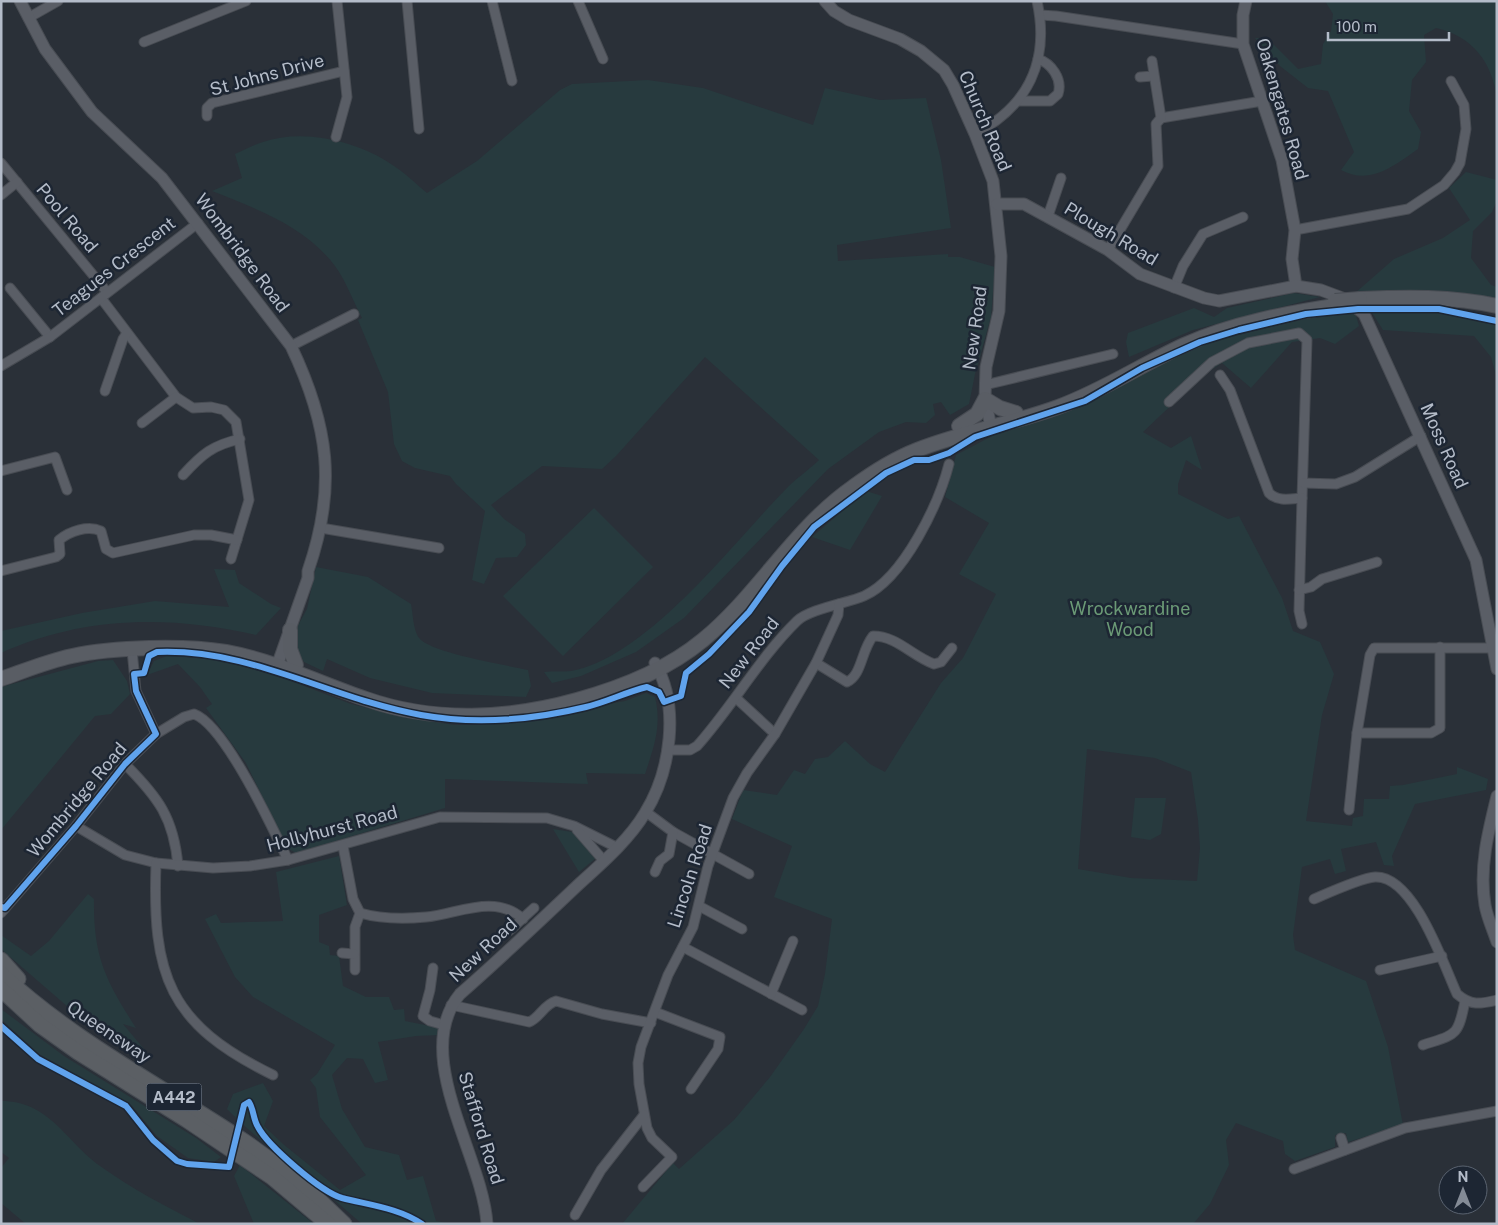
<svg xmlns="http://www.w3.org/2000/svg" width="1498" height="1225" viewBox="0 0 1498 1225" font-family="'Public Sans',sans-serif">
  <rect width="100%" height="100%" fill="#2a3038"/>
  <g fill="#273a3e" fill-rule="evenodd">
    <path d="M1325 1H1497V98C1492 63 1473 36 1436 28L1424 35 1426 62 1412 80 1409 111 1421 132 1418 149C1395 165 1370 186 1341 170L1354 152 1328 91 1308 88 1280 66 1255 38H1267L1298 69 1321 64 1323 44 1331 31 1333 14Z"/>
    <path d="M648 80 703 88 813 125 825 88 880 100 926 98 941 160 951 228 837 245 838 261 948 254V257H960L995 267 991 317 975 374 969 404 950 415 941 402 933 404 935 415 926 423 906 422 879 432 828 469 684 618 636 652 581 676 552 683 544 672C553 671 562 672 571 671 647 657 732 544 785 490 795 479 809 470 819 460L705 357 616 456 602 469 542 466 491 505 504 519 525 534 526 545 517 557 496 558 484 584 472 580 485 511 456 484 450 476 415 468 402 461 394 444 388 392 358 320 362 318C353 301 346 281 335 266 305 226 257 209 212 191L242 178 235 154C244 150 253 145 263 142 303 128 357 141 391 164 404 172 415 183 427 193L477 161 560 90 572 84Z"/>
    <path d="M1466 172 1497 180V201L1492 212 1473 231 1471 258 1491 285 1497 287V300L1354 294 1394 259 1443 238 1470 220 1449 188Z"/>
    <path d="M1294 293 1320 297 1193 330 1129 357 1126 342 1128 333 1194 308 1214 317 1227 308Z"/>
    <path d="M1371 311 1436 312 1497 325V379L1491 357 1474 336 1383 330Z"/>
    <path d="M1355 312 1359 326 1335 344 1320 338 1292 342 1251 388 1222 363 1202 376 1143 432 1171 448 1191 436 1202 470 1186 460 1178 484V494L1228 519 1239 516 1282 598 1293 631 1320 642 1334 674 1322 715 1306 821 1352 826 1353 818 1363 816 1364 799H1389L1390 786 1403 785 1457 774V767L1488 779 1486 790 1415 804 1392 856 1394 866 1384 865 1376 842 1341 849 1346 871 1335 874 1330 859 1302 867 1293 935 1295 950 1366 981 1388 1047 1403 1125 1348 1142 1346 1133 1335 1135V1147L1295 1161 1285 1154 1283 1141 1236 1123 1226 1140 1229 1165 1210 1204 1193 1224H622L673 1163 679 1169 734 1120 770 1077 804 1029 818 1006 825 974 832 919 774 897 792 846 732 819 743 790 777 795 794 770 805 774 815 759 828 757 845 741 870 764 885 772 941 683 963 658 996 594 959 574 989 523 945 497 956 455 994 435 1084 406 1128 379 1210 342 1307 318ZM1087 749 1155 758 1191 772 1198 820 1200 848 1197 881 1131 878 1078 869Z"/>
    <path d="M866 491 882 496 850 550 812 537Z"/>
    <path d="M594 508 653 567 563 656 503 596Z"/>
    <path d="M316 567 368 577 411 604C413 614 413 630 419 638 431 653 506 665 528 670L531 686 526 697 432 693 370 678 327 659 323 671 304 662 295 649 296 629 307 609Z"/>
    <path d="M214 569 235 570 239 583 271 604 281 608 256 635C170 615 83 616 1 653V631L82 613 155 601 229 607Z"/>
    <path d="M167 656 216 659 278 676 351 704 407 718 455 725H479L557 713 625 701 646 693 655 697C662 725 654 747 645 774L586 773 588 784 445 779V808L296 853 287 848 246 763 206 708 212 704 200 687 178 664 147 675 154 661Z"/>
    <path d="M113 660 127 681 130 694 111 714 95 716 1 830V687L98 661Z"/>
    <path d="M1135 798H1166L1161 834 1150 840 1131 837Z"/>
    <path d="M553 829 572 832 596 858 579 872Z"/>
    <path d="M339 856 347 905 319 915V942L329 946 330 955 339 956 343 986 366 997H389L394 1010 404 1009 405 1021 440 1028 439 1035 416 1036 378 1042 388 1080 375 1083 363 1059 347 1058 332 1075 342 1109 365 1147 399 1155 407 1180 423 1176 436 1221 454 1224H362C318 1184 269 1151 227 1109L233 1094 263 1083 273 1101 264 1126 283 1144 340 1190 366 1175 320 1117 316 1088 310 1080 317 1074 335 1045 253 997 235 977 205 919 216 914 221 923 283 921 276 872Z"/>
    <path d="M88 894 94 899C93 957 106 981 136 1028L123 1024 149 1055 143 1062 75 1013 1 949V935L31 956 49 941Z"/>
    <path d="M1 1009 64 1056 196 1138 221 1157 214 1162 188 1158 157 1136 133 1107 39 1054 1 1019Z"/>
    <path d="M1 1101C50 1101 66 1142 100 1166 132 1189 165 1206 200 1224H26L1 1203V1168L9 1158 1 1152Z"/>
    <path d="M240 1165 314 1224H254L234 1176Z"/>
  </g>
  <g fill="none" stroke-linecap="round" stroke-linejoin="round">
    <defs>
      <g id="minor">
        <path d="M407 1 419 129"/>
        <path d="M492 1 512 81"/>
        <path d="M578 1 603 59"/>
        <path d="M1040 15 1056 16 1243 44"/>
        <path d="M28 18 58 1"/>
        <path d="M144 42 246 1"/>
        <path d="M1140 77 1153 76"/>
        <path d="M1019 101H1050L1058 94C1063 79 1051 63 1038 59"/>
        <path d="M207 116V108L212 103 344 71"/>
        <path d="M1161 118 1262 101"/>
        <path d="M975 134C1028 106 1050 61 1037 1"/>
        <path d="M336 137 347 97 337 1"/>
        <path d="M1 163 107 292"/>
        <path d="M1 195 17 182"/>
        <path d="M1048 216 1061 178"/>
        <path d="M1295 230 1408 209 1444 185 1455 172 1460 163 1466 129 1464 105 1451 81"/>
        <path d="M1108 250 1158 166 1156 124 1161 118 1152 61"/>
        <path d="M10 288 50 337"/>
        <path d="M1174 288 1183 266 1203 234 1243 217"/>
        <path d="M101 298 176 397 193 408 211 407 224 410 236 422 249 500 231 559"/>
        <path d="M291 346 354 314"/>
        <path d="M1 366 50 337 198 223"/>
        <path d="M985 385 1113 354"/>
        <path d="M105 391 123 339 127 333"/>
        <path d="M1169 402 1212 362 1248 343 1299 333 1307 340 1302 498C1290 499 1278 502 1269 493L1230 390 1220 375"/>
        <path d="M142 423 176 397"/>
        <path d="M1 471 55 457 67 490"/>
        <path d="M183 475C202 454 213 445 240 439"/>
        <path d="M1303 483 1336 484 1355 477 1421 436"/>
        <path d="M1302 498 1299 611 1302 624"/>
        <path d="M321 528 439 548"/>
        <path d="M1 571 56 557 60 554 59 540C70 531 88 525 101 531L106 549 113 553 194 535H211L237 540"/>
        <path d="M1299 590 1311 587 1322 579 1377 562"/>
        <path d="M816 663 847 682C862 675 861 651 873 636 897 636 912 656 934 664L941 662 952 648"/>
        <path d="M736 698 775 734"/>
        <path d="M1357 733H1431L1440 728V647"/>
        <path d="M156 734 184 717 194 714C225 725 273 829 288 860"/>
        <path d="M667 750H690L697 746C732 707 760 657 797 621 809 609 848 603 864 596 904 578 939 503 949 464"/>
        <path d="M125 764C158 797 174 818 178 866"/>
        <path d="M1349 810 1357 733 1370 655 1374 648H1493"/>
        <path d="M646 812 673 832 749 874"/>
        <path d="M76 826 125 855 156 863 213 868 250 866 288 860 440 817 547 818 574 826 616 847"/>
        <path d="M577 830 604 861"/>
        <path d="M343 846 353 899 360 913 355 927V970"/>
        <path d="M156 863C152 975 168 1024 273 1075"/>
        <path d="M655 872 660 861 669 854 673 832"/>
        <path d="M1314 899C1328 893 1361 878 1375 877 1414 875 1444 966 1457 994 1471 1006 1480 1004 1497 1000"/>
        <path d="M699 906 742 929"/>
        <path d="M1 913 76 826 125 764 156 734 136 691 132 650"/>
        <path d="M360 913C381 919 404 919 426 917 458 914 494 893 523 919"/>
        <path d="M509 931 534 908"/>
        <path d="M683 947 802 1010"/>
        <path d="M342 953 354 954"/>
        <path d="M433 968 430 990 423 1016 430 1021 444 1025"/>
        <path d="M1380 970 1442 956"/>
        <path d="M771 994 793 941"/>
        <path d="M451 1005 529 1022C540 1018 543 1005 556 1001L602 1014 651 1023"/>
        <path d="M655 1012 720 1037 718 1049 691 1089"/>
        <path d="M1423 1045C1456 1034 1458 1037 1465 1001"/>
        <path d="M1341 1138 1345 1150"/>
        <path d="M1294 1169 1405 1128 1497 1111"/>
        <path d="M643 1187 672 1157 652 1138 647 1128 639 1084 638 1063 641 1047 668 975 693 927 708 866 733 798 747 773 775 734 816 663 838 615 839 604"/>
        <path d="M575 1215 601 1170 644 1115"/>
      </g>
      <g id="tertiary">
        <path d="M20 1 45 49 92 112 162 178 291 346C329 426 337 487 308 571V578L277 666"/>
        <path d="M825 1 834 11 849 20 900 39 921 51 944 70 953 85 975 134 993 181 1001 256 999 311 986 367 985 399 991 427"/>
        <path d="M1246 1 1243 15V44L1282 160 1295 230 1292 259 1296 286"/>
        <path d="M997 204H1024L1108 250 1140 274 1204 298 1219 301 1296 286 1321 290 1345 299 1364 314 1476 560 1497 669"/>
        <path d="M1497 796C1488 832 1479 868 1485 905 1487 917 1493 930 1497 942"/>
        <path d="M487 1224C483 1156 410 1055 460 994 500 959 539 922 578 885 601 864 629 840 645 813 671 771 680 706 655 663"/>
      </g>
      <g id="secondary">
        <path d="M1360 299C1405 297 1452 296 1497 306"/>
        <path d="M959 426 977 414 985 399 1000 408 1016 413"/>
        <path d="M290 630V649L296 665"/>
        <path d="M1 679C24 671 48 661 72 656 113 647 184 645 226 652 275 661 319 683 366 699 434 723 509 719 577 700 621 688 668 669 703 640 759 594 793 529 853 487 872 473 894 459 917 450 962 432 1012 424 1058 407 1102 391 1141 365 1184 345 1233 323 1288 313 1341 305"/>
      </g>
      <g id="trunk">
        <path d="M1 960 18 979"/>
        <path d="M1 974C74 1042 163 1087 245 1142 280 1166 314 1194 344 1224"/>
        <path d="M1 989 40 1025 78 1052 187 1120 272 1177 328 1224"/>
      </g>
    </defs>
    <use href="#minor" stroke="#484c53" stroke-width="11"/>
    <use href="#tertiary" stroke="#484c53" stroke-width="13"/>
    <use href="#secondary" stroke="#484c53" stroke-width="16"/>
    <use href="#trunk" stroke="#474c53" stroke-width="17"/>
    <use href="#minor" stroke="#5a5e66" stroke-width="9"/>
    <use href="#tertiary" stroke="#5a5e66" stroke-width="11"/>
    <use href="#secondary" stroke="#595d64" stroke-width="14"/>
    <use href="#trunk" stroke="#5b5f64" stroke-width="15"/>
    <defs>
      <path id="secondary-bridge" d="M1335 301 1360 299"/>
    </defs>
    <use href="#secondary-bridge" stroke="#484c53" stroke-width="16" stroke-linecap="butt"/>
    <use href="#secondary-bridge" stroke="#595d64" stroke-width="14"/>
    <defs>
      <g id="cycleway">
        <path d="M1 907 5 908 76 826 125 764 156 734 136 691 134 674 144 673 149 656 157 652C250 648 331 699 421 715 476 725 532 720 586 707 607 702 626 692 647 687L659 692 664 702 681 696 686 673 709 654 749 612 782 566 814 527 886 473 914 460H929L949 453 975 437 1085 401 1142 368 1200 342 1239 330 1306 314 1358 309H1439L1497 321"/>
        <path d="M1 1026 38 1059 126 1106 153 1140 177 1161 187 1164 229 1167 244 1105 249 1102C254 1110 253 1119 258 1127 268 1146 321 1192 342 1198 369 1205 399 1208 422 1224"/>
      </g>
    </defs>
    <use href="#cycleway" stroke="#1d2633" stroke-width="9"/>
    <use href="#cycleway" stroke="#60a3ed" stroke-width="6"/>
  </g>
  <g text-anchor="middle" stroke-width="5" stroke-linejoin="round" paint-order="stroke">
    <rect fill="#1d2633" stroke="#878f9c" stroke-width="1" x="146.5" y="1083.5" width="55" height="27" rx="4"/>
    <g font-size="16" font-weight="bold" fill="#b4bcc9">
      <text x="174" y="1103">A442</text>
    </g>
    <g font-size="18" fill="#b4bcc9" stroke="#1d2633">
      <text transform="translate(267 75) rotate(-15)" y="6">St Johns Drive</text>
      <text transform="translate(1282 109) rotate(74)" y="6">Oakengates Road</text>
      <text transform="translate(985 121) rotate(67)" y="6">Church Road</text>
      <text transform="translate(67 218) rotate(50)" y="6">Pool Road</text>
      <text transform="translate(1111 234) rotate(31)" y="6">Plough Road</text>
      <text transform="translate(242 253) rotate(53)" y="6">Wombridge Road</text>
      <text transform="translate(114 267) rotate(-38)" y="6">Teagues Crescent</text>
      <text transform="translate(975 328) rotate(-82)" y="6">New Road</text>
      <text transform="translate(1444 446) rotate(66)" y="6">Moss Road</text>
      <text transform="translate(749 653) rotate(-52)" y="6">New Road</text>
      <text transform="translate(77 800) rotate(-50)" y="6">Wombridge Road</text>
      <text transform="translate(332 829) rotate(-15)" y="6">Hollyhurst Road</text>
      <text transform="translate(690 876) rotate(-72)" y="6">Lincoln Road</text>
      <text transform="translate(483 950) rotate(-43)" y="6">New Road</text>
      <text transform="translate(109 1032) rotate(34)" y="6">Queensway</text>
      <text transform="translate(481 1128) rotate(73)" y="6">Stafford Road</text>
    </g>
    <g font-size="18" fill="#6b9a76" stroke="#1d2633">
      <text x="1130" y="615">Wrockwardine<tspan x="1130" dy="21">Wood</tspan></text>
    </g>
  </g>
  <rect width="1498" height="1225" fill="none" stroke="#b4bcc9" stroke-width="5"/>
  <g transform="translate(1463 1190)"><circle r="24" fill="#1d2633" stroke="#59626f"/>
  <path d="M0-4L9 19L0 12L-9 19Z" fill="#848b96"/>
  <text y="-8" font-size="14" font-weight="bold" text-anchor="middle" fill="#b4bcc9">N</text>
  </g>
  <path d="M1328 32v8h121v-8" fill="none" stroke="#b4bcc9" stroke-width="2.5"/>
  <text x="1336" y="32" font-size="15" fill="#b4bcc9" stroke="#1d2633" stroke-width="4" paint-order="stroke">100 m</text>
</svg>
